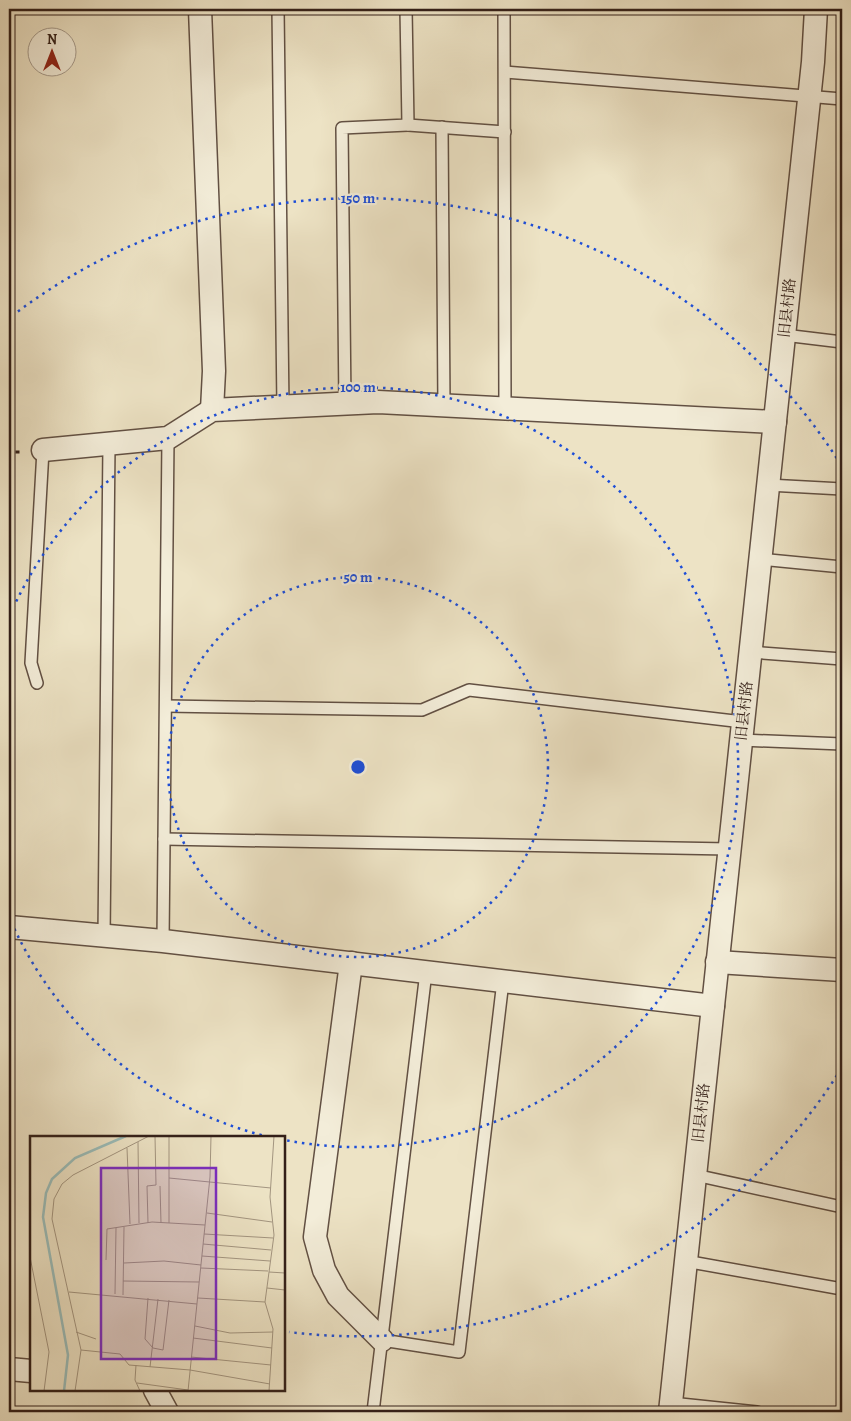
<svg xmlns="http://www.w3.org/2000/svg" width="851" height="1421" viewBox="0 0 851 1421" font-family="Alegreya,'Noto Serif SC',serif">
  <rect width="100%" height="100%" fill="#ede3c5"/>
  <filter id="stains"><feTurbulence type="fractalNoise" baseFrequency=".004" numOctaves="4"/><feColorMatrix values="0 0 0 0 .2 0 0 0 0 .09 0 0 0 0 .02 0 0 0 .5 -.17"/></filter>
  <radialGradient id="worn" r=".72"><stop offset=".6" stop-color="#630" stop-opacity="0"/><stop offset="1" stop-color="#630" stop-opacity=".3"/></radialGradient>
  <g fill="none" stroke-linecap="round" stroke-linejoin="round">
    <defs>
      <g id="lane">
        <path d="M278 9 283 407"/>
        <path d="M504 9 505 408"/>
        <path d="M505 72 842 99"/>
        <path d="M408 125 505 132"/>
        <path d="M442 127 444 406"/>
        <path d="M784 335 842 342"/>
        <path d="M345 404 342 128 408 125 406 9"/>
        <path d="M768 485 842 489"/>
        <path d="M760 559 842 567"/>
        <path d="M750 652 842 659"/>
        <path d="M37 683 31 663 43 450"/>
        <path d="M166 706 422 710 469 690 743 722"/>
        <path d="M741 740 842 744"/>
        <path d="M164 839 729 849"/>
        <path d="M104 937 109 444"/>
        <path d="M163 941 168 438"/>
        <path d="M695 1175 842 1207"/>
        <path d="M685 1261 842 1289"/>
        <path d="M382 1340 459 1352 503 981"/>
        <path d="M671 1403 757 1412"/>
        <path d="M373 1412 426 972"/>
      </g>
      <g id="street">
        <path d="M200 9 214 371 212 410"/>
        <path d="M43 450 168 438 212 410 378 402 775 422"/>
        <path d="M9 927 163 941 713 1006"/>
        <path d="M717 962 842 970"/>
        <path d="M351 963 315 1237 324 1270 338 1296 382 1340"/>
        <path d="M9 1369 31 1371"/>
        <path d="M155 1390 167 1412"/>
        <path d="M670 1412 813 62 816 9"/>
      </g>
    </defs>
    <use href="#lane" stroke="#625043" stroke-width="14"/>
    <use href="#street" stroke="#625043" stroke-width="25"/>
    <path stroke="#331f18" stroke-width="3" stroke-dasharray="4 2.5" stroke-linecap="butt" d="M9 452H20"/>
    <use href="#lane" stroke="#f3edd9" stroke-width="11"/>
    <use href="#street" stroke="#f3edd9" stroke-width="22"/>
  </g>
  <g fill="none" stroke="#1d4ed8" stroke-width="2.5" stroke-dasharray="2.5 5">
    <circle cx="358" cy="767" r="190"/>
    <path d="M269 1137A380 380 0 0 1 10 919M10 615A380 380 0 1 1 285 1140"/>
    <path d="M841 1069A569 569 0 0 1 289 1332M12 316A569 569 0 0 1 841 465"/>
  </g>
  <g text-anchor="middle" stroke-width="4.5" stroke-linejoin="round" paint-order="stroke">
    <g font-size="15" fill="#331f18" stroke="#f3edd9">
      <text transform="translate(787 308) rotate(-84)" y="5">旧县村路</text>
      <text transform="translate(744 711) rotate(-84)" y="5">旧县村路</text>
      <text transform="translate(701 1113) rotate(-84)" y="5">旧县村路</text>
    </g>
  </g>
  <g transform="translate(30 1136)">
    <rect width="255" height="255" fill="#ede3c5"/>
    <path fill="none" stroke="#9abdba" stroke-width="2.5" d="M34 255 38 219 13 81 16 57 22 43 45 22 96 0"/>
    <path fill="none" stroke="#a39580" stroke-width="1" d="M139 0V87M108 6 109 87M97 12 100 88M139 42 241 52M130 50 131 87M177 77 242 86M118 87 117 50 126 49 125 0M174 98 243 102M173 108 241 114M172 120 240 125M0 121 19 216 14 255M76 124 77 93 122 86 175 89M94 127 134 125 171 129M171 132 238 135M239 136 255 137M93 145 169 146M237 152 255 154M39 156 167 168M85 158 86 92M93 159 94 91M118 162 115 203 123 212 133 214 139 164M168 162 235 166M165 190 200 197 243 196M46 196 66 203M163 202 242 212M51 214 90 218 99 229 160 234 240 248M161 221 241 229M106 229 105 244 110 255M120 231 128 163M107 247 158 254M45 255 51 214 22 83 24 63 32 48 43 39 119 0M158 255 180 41 181 0M239 255 243 193 235 166 244 99 240 61 244 0"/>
    <path fill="#7b2cbf" fill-opacity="0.15" stroke="#7b2cbf" stroke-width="2.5" d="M71 32H186V223H71Z"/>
    <rect width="255" height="255" fill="none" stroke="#331f18" stroke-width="2.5"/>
  </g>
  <circle cx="358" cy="767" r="8" fill="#1d4ed8" stroke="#f3edd9" stroke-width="2.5"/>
  <g font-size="15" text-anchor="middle" font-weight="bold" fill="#1d4ed8" stroke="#f3edd9" stroke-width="4.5" stroke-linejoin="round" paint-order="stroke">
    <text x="358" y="203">150 m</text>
    <text x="358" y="392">100 m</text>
    <text x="358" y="582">50 m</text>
  </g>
  <rect width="851" height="1421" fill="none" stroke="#ede3c5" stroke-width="30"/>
  <rect x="10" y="10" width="831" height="1401" fill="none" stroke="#331f18" stroke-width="2.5"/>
  <rect x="15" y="15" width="821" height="1391" fill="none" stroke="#331f18"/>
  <g transform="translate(52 52)"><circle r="24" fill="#f3edd9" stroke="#a69b8c"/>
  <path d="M0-4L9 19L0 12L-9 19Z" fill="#8f2418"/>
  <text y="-8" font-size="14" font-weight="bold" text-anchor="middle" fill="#331f18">N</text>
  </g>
  <rect width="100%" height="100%" filter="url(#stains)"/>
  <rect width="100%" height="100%" fill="url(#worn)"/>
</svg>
